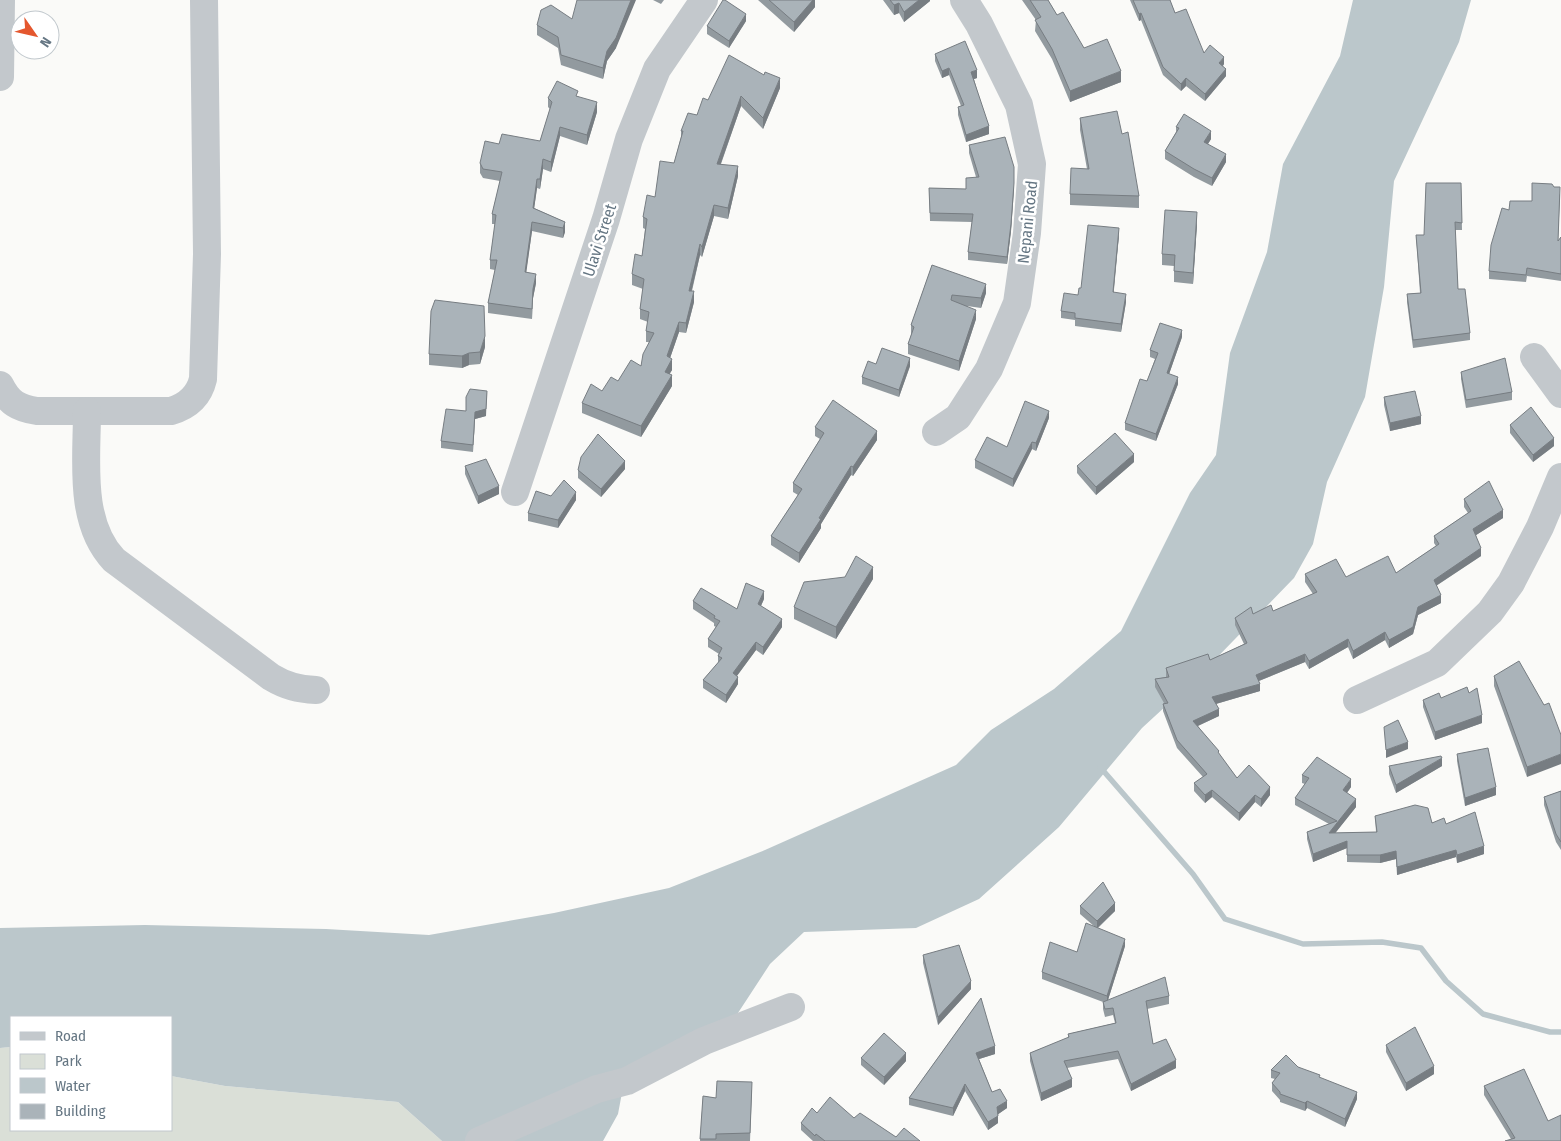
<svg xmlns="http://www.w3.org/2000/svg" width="1561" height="1141" viewBox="0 0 1561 1141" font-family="'Fira Sans Condensed',sans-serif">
  <rect width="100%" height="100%" fill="#fafaf8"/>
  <path fill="#dadfd7" d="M11 1047V1130H171V1076L225 1086 398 1102 442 1141H0V1048Z"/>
  <path fill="#bbc7cb" d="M1353 0H1471L1459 42 1394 181 1384 287 1365 397 1327 482 1313 544 1294 578 1204 671 1142 728 1059 827 979 899 916 928 804 932 770 964 736 1016 624 1082 618 1114 603 1141H442L398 1102 225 1086 171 1076V1017H11V1047L0 1048V928L145 925 326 929 429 935 554 913 669 888 765 850 956 765 991 730 1054 689 1121 631 1190 493 1216 455 1230 353 1267 252 1283 164 1340 56Z"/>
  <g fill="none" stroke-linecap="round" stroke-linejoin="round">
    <path stroke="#bbc7cb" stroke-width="5.5" d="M1100 767 1193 874 1225 919 1303 944 1382 942 1421 948 1446 981 1483 1014 1550 1032H1561"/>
    <g stroke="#c3c8cc" stroke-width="28">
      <path d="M0 77 1 0"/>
      <path d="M1534 357 1561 394"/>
      <path d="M0 385C9 403 18 408 37 411H171C188 406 199 396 203 379L207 254 204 0"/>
      <path d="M87 411C87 460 78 522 114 560L271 677C286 686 298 689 316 690"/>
      <path d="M936 432 958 417 989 369 1017 303 1027 233 1032 164 1019 105 979 24 964 0"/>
      <path d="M515 492 606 219 629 139 657 69 704 0"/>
      <path d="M1357 700 1437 663 1490 612 1511 583 1540 527 1561 477"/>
      <path d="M479 1141 597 1089 627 1081 704 1041 791 1007"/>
    </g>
  </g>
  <g fill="#929a9f">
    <path d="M653 0H664L661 4Z"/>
    <path d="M758 0H815V7L794 32Z"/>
    <path d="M883 0H930V1L904 22 899 13 894 15Z"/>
    <path d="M1022 0H1048L1057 15 1084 48 1121 82 1070 102 1052 59 1035 31 1036 20Z"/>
    <path d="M1130 0H1170L1175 13 1204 53 1224 64 1223 66 1226 76 1205 101 1186 86 1181 91 1163 75 1141 20 1139 21Z"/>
    <path d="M572 19 616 48 607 61 603 79 561 65 558 48 537 35V25Z"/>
    <path d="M746 21 729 48 707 34V26Z"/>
    <path d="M935 54 977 78 974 79 989 134 966 142 958 115V107L961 106 949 75 942 78 935 61Z"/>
    <path d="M780 88 763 129 741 106 721 164 738 176 728 219 714 216 702 257 700 255 692 291 694 302 686 333 679 332 670 358 672 370 669 374 672 386 641 437 582 413V403L618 381 641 366 649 342H646V331L648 322 640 319V309L643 289 632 285V274L642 256 645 229 643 228V217L674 163 681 137V131L697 115 708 100Z"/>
    <path d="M578 96 597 112 587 145 560 136 551 172 543 169 540 189 537 188 534 208 565 222V232L563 238 532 231 526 272 536 283 533 298 532 319 488 313V303L495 270 490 269V260L495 224H492V214L500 181 483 178 480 173V163L499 144 540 141 550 109 548 107V98Z"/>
    <path d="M1080 118 1122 134 1139 196V208L1070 205V194L1087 169 1080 130Z"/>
    <path d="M1176 127 1211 139 1208 144 1226 162 1212 186 1194 177 1165 159V151L1176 132Z"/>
    <path d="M969 145 1014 190 1011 231 1007 264 968 260V252L972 222 930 221 929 188 966 189 976 177 969 153Z"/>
    <path d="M1461 183 1462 230H1455L1458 289 1470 333V340L1413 348 1407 302V294L1420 293 1416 235H1424Z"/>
    <path d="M1554 187 1560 195 1558 241 1561 237V281L1527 276 1526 282 1489 279V271L1509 210 1532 201Z"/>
    <path d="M1197 224 1193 284 1174 282V266L1162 265V254Z"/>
    <path d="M1119 235 1113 293 1126 302 1121 332 1075 326V320L1061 318V311L1078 295 1081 288Z"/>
    <path d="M932 265 986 293 981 308 967 306 976 319 959 371 908 354V344L911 335V325Z"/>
    <path d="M1182 337 1169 374 1178 384 1156 441 1125 430V423L1147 381 1155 359 1150 357V350Z"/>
    <path d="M485 347 480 364 469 365 462 368 429 365V354Z"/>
    <path d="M876 364 910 366 899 397 862 384V377Z"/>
    <path d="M1461 372 1512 392V400L1466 408 1461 379Z"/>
    <path d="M1384 397 1421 424 1390 431 1384 405Z"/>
    <path d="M466 411 486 416 475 419 473 452 441 448V441Z"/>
    <path d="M1049 418 1036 451 1032 449 1013 487 975 468V460L1007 447Z"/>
    <path d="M1510 425 1554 446 1533 462 1510 433Z"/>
    <path d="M815 427 877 440 853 476 851 475 821 524V528L799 563 771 545V536L798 495 793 492V483L820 439 815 436Z"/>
    <path d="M1134 462 1096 495 1077 473V466Z"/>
    <path d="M465 466 499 494 478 504 465 474Z"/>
    <path d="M625 469 601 497 578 478V470Z"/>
    <path d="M551 496 576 500 558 528 528 521V513Z"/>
    <path d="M1464 499 1503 518 1476 535 1481 556 1436 586 1441 603 1418 615 1413 634 1389 648 1385 640 1353 659 1348 647 1309 669 1305 662 1259 681 1260 691 1216 704 1219 716 1198 726 1237 778 1270 795 1261 807 1255 802 1239 821 1212 797 1205 803 1194 791V783L1203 777 1177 748 1163 711V704L1164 703 1155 687V679L1166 677V668L1210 660 1244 644 1235 625V618L1273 611 1313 594 1305 582V574L1346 577 1396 573 1436 546 1434 543V536L1468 513 1464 507Z"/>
    <path d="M873 579 836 639 794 619V607Z"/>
    <path d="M764 599 761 606 782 627 763 655 756 650 737 676 738 684 726 703 703 688V680L718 663V656L719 654 708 647V639L716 627 714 626V623L693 609V601L737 609Z"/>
    <path d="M1494 676 1544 705 1527 777 1494 686Z"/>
    <path d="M1441 698 1482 723 1435 740 1423 707V700Z"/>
    <path d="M1457 754 1496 795 1465 806 1457 761Z"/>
    <path d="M1389 766H1442L1396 793 1389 774Z"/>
    <path d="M1302 775 1351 787 1347 793 1356 807 1335 833 1376 832 1375 816 1446 824 1484 854 1457 863 1456 857 1397 875 1396 859 1380 863 1347 862V848L1313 862 1307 839V832L1329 824 1295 805V798L1305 784 1302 783Z"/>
    <path d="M1561 791V850L1556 842 1544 805V797Z"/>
    <path d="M1080 906 1115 911 1098 928 1125 946 1108 1000 1169 996V1004L1147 1009 1153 1044 1176 1068 1131 1091 1118 1059 1067 1068 1072 1087 1041 1101 1030 1061V1053L1068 1038V1034L1115 1023 1113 1015 1105 1017 1103 1009V1002L1042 979V972L1077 952 1095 927 1080 914Z"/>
    <path d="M923 955 971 989 938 1025 923 963Z"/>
    <path d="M981 998 995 1054 979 1059 992 1092 1007 1108 998 1114V1123L988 1130 965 1091 953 1116 909 1105V1098Z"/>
    <path d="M1386 1045 1434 1074 1406 1091 1386 1052Z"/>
    <path d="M861 1058 906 1061 884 1085 861 1065Z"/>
    <path d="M1298 1067 1320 1078 1357 1099 1345 1127 1307 1108 1305 1111 1280 1102V1100L1272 1091V1083L1275 1079 1271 1078V1070Z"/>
    <path d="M1484 1086 1548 1121 1561 1141 1511 1139 1484 1095Z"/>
    <path d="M752 1090 750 1141H700L703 1096 716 1098Z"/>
    <path d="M817 1113 854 1118 896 1137 920 1141H813L801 1130V1123Z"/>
  </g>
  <g fill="#777d82">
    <path d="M631 0H636L616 48 607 61 603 79V68L607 51Z"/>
    <path d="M813 0H815V7L794 32V22Z"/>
    <path d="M919 0H930V1L904 22V12Z"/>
    <path d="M899 3V13L894 15V5Z"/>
    <path d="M1141 13V20L1139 21V14Z"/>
    <path d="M746 14V21L729 48V41Z"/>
    <path d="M1224 57V64L1219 70V63Z"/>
    <path d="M949 68V75L942 78V71Z"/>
    <path d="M1226 69V76L1205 101V94Z"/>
    <path d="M977 70V78L971 80V72Z"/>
    <path d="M1121 71V82L1070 102V91Z"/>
    <path d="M780 78V88L763 129V118Z"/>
    <path d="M1186 78V86L1181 91V84Z"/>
    <path d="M741 96V106L717 174V164Z"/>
    <path d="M597 102V112L587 145V135Z"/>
    <path d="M989 126V134L966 142V135Z"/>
    <path d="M560 127V136L551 172V162Z"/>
    <path d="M1211 131V139L1204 150V142Z"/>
    <path d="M1226 154V162L1212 186V178Z"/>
    <path d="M543 159V169L540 189V179Z"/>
    <path d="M738 166V176L728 219V208Z"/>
    <path d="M537 179V188L533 217V208Z"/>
    <path d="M1014 183 1011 231 1007 264V257Z"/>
    <path d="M714 205V216L702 257V247Z"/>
    <path d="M1197 212V224L1193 284V273Z"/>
    <path d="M532 222V231L525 282V272Z"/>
    <path d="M565 222V232L563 238V228Z"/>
    <path d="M1119 228V235L1113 300V292Z"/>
    <path d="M700 244V255L689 301V291Z"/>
    <path d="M536 274V283L533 298 532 319 533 289Z"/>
    <path d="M986 284V293L981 308V298Z"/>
    <path d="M694 291V302L686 333V323Z"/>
    <path d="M1126 294V302L1121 332V324Z"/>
    <path d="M976 310V319L959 371V361Z"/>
    <path d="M679 322V332L667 367V356Z"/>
    <path d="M1182 330V337L1167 380V373Z"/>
    <path d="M485 336V347L480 364V352Z"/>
    <path d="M469 353V365L462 368V356Z"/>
    <path d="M910 358V366L899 397V390Z"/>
    <path d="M672 359V370L665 382V372Z"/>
    <path d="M672 375V386L641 437V426Z"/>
    <path d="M1178 377V384L1156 441V434Z"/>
    <path d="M487 391 486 416 475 419 473 452 475 412Z"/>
    <path d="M1049 411V418L1036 451V443Z"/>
    <path d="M1421 416V424L1390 431V423Z"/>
    <path d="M877 431V440L853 476V467Z"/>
    <path d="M1554 438V446L1533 462V455Z"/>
    <path d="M1032 442V449L1013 487V479Z"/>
    <path d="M1134 454V462L1096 495V487Z"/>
    <path d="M625 461V469L601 497V489Z"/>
    <path d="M851 466V475L821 524V528L799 563V553Z"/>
    <path d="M499 486V494L478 504V496Z"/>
    <path d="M576 492V500L558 528V520Z"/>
    <path d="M1503 510V518L1473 537V529Z"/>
    <path d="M1481 548V556L1434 587V580Z"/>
    <path d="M873 567V579L836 639V627Z"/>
    <path d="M764 591V599L758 612V604Z"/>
    <path d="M1441 595V603L1418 615 1413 634 1389 648V640L1418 607Z"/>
    <path d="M782 619V627L763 655V647Z"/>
    <path d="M1385 632V640L1353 659V651Z"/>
    <path d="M1348 639V647L1309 669V661Z"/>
    <path d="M756 642V650L733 681V673Z"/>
    <path d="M1305 654V662L1256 682V675Z"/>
    <path d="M738 677V684L726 703V695Z"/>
    <path d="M1260 684V691L1212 705V697Z"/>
    <path d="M1219 709V716L1193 728V721Z"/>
    <path d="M1482 715V723L1435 740V732Z"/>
    <path d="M1408 742V749L1386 758V750Z"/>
    <path d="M1561 754V764L1527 777V767Z"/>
    <path d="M1442 758V766L1396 793V785Z"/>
    <path d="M1351 779V787L1343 798V790Z"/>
    <path d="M1270 787V795L1261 807V799Z"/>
    <path d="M1496 787V795L1465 806V798Z"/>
    <path d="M1212 790V797L1205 803V795Z"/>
    <path d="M1255 795V802L1239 821V813Z"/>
    <path d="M1356 799V807L1329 841V833Z"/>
    <path d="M1347 841V848L1313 862V854Z"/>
    <path d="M1484 846V854L1457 863V855Z"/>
    <path d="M1456 850V857L1397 875V867Z"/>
    <path d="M1396 851V859L1380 863V855Z"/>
    <path d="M1115 903V911L1097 928V921Z"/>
    <path d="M1125 939V946L1107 1003V996Z"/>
    <path d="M971 981V989L938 1025V1017Z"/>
    <path d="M995 1046V1054L976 1060V1053Z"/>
    <path d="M906 1053V1061L884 1085V1077Z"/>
    <path d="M1176 1060V1068L1131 1091V1084Z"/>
    <path d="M1434 1066V1074L1406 1091V1083Z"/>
    <path d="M1072 1079V1087L1041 1101V1093Z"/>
    <path d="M965 1084V1091L953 1116V1108Z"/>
    <path d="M1357 1092V1099L1345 1127V1119Z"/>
    <path d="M1007 1101V1108L997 1115V1107Z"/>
    <path d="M1307 1101V1108L1305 1111V1103Z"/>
    <path d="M998 1116V1123L988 1130V1122Z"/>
  </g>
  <g fill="#aab3b9" stroke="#777d82">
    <path d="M577 0H631L616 38 607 51 603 68 561 55 558 37 537 25 541 10 551 5 572 19Z"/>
    <path d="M723 0H725L746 14 729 41 707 26Z"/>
    <path d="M769 0H813L794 22Z"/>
    <path d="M890 0H919L904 12 899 3 894 5Z"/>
    <path d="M1030 0H1048L1057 15 1063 12 1084 48 1107 39 1121 71 1070 91 1052 49 1035 20 1041 17Z"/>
    <path d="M1133 0H1170L1175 13 1186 9 1204 53 1210 45 1224 57 1219 63 1226 69 1205 94 1186 78 1181 84 1163 67 1141 13 1139 14Z"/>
    <path d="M965 41 977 70 971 72 989 126 966 135 958 107 964 105 949 68 942 71 935 54Z"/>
    <path d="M729 55 764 75 765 72 780 78 763 118 741 96 717 164 738 166 728 208 714 205 702 247 700 244 689 291H694L686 323 679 322 667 356 672 359 665 372 672 375 641 426 582 403 591 384 602 391 611 377 618 381 631 360 641 366 643 354 654 333 646 331 649 312 640 309 644 279 632 274 635 254 642 256 647 219 643 217 647 195 655 197 660 161 674 163 683 131H681L688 113 697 115 703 98 708 100Z"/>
    <path d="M557 81 578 91 576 96 597 102 587 135 560 127 551 162 543 159 540 179H537L533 208 565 222 563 228 532 222 525 272 536 274 533 289 532 309 488 303 497 260H490L496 215 492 214 502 172 483 169 480 163 485 141 499 144 502 134 540 141 552 102 548 98Z"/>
    <path d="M1117 111 1122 134 1128 132 1139 196 1070 194 1071 168 1089 169 1080 118Z"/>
    <path d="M1184 114 1211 131 1204 142 1226 154 1212 178 1194 169 1165 151 1179 128 1176 127Z"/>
    <path d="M1005 137 1014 167V183L1011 224 1007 257 968 252 973 214 930 213 929 188 966 189V178L979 177 969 145Z"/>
    <path d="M1426 183H1461L1462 223 1455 222 1458 289H1465L1470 333 1413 340 1407 294 1421 293 1416 235H1424Z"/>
    <path d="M1532 183 1552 184 1554 187H1560L1558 241 1561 237V274L1527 268 1526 275 1489 271 1491 245 1502 208 1509 210 1510 201H1532Z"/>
    <path d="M1165 210 1197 212 1193 273 1174 271 1175 255 1162 254Z"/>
    <path d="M1088 225 1119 228 1113 292 1126 294 1121 324 1075 318V313L1061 311 1064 293 1078 295 1079 288H1081Z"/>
    <path d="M932 265 986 284 981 298 952 295 951 300 976 310 959 361 908 344 914 327 911 325Z"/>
    <path d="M435 300 484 306 485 336 480 352 469 353 462 356 429 354 431 311Z"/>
    <path d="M1160 323 1182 330 1167 373 1178 377 1156 434 1125 423 1140 379 1147 381 1158 353 1150 350Z"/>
    <path d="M882 348 910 358 899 390 862 377 868 361 876 364Z"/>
    <path d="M1505 358 1512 392 1466 400 1461 372Z"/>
    <path d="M470 389 487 391 486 409 475 412 473 445 441 441 446 409 466 411V397Z"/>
    <path d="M1415 391 1421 416 1390 423 1384 397Z"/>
    <path d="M833 400 877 431 853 467 851 466 819 518 821 519 799 553 771 536 802 489 793 483 824 433 815 427Z"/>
    <path d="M1025 401 1049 411 1036 443 1032 442 1013 479 975 460 987 437 1007 447Z"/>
    <path d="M1531 407 1554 438 1533 455 1510 425Z"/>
    <path d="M1115 433 1134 454 1096 487 1077 466Z"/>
    <path d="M598 434 625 461 601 489 578 470 581 457Z"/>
    <path d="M486 459 499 486 478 496 465 466Z"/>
    <path d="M564 480 576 492 558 520 528 513 536 491 551 496Z"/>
    <path d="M1489 481 1503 510 1473 529 1481 548 1434 580 1441 595 1418 607 1413 627 1389 640 1385 632 1353 651 1348 639 1309 661 1305 654 1256 675 1260 684 1212 697 1219 709 1193 721 1219 751 1218 752 1237 778 1249 765 1270 787 1261 799 1255 795 1239 813 1212 790 1205 795 1194 783 1207 774 1177 740 1163 704 1168 703 1155 679 1169 677 1166 668 1208 654 1210 660 1247 643 1235 618 1251 607 1253 614 1271 605 1273 611 1317 592 1305 574 1336 559 1346 577 1388 556 1396 573 1439 544 1434 536 1471 511 1464 499Z"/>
    <path d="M856 556 873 567 836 627 794 607 804 582 845 577Z"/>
    <path d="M746 583 764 591 758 604 782 619 763 647 756 642 733 673 738 677 726 695 703 680 722 658 718 656 722 648 708 639 720 621 714 618 715 616 693 601 701 588 737 609Z"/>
    <path d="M1519 661 1544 705 1549 703 1561 735V754L1527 767 1494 676Z"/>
    <path d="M1467 687 1469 693 1477 688 1482 715 1435 732 1423 700 1439 693 1441 698Z"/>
    <path d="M1398 720 1408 742 1386 750 1384 727Z"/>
    <path d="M1488 748 1496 787 1465 798 1457 754Z"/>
    <path d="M1441 756 1442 758 1396 785 1389 766Z"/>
    <path d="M1317 757 1351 779 1343 790 1356 799 1329 833 1377 832 1375 816 1415 805 1428 808 1432 823 1444 818 1446 824 1475 812 1484 846 1457 855 1456 850 1397 867 1396 851 1380 855H1347V841L1313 854 1307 832 1337 821 1295 798 1309 778 1302 775Z"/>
    <path d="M1561 791V842L1556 834 1544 797Z"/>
    <path d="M1103 882 1115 903 1097 921 1080 906Z"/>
    <path d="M1086 923 1125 939 1107 996 1042 972 1050 942 1077 952Z"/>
    <path d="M959 945 971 981 938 1017 923 955Z"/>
    <path d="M1165 977 1169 996 1146 1001 1153 1044 1166 1039 1176 1060 1131 1084 1118 1051 1064 1061 1072 1079 1041 1093 1030 1053 1069 1037 1068 1034 1116 1023 1113 1008 1105 1009 1103 1002Z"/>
    <path d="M981 998 995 1046 976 1053 992 1092 1000 1089 1007 1101 997 1107 998 1116 988 1122 965 1084 953 1108 909 1098Z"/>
    <path d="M1415 1027 1434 1066 1406 1083 1386 1045Z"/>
    <path d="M884 1033 906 1053 884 1077 861 1058Z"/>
    <path d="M1286 1055 1298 1067 1320 1075 1319 1077 1357 1092 1345 1119 1307 1101 1305 1103 1280 1094V1092L1272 1083 1280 1073 1271 1070Z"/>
    <path d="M1524 1069 1548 1121 1561 1115V1141H1505L1515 1138 1484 1086Z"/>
    <path d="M717 1081 752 1082 750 1133 716 1134V1139H700L703 1096 716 1098Z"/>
    <path d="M830 1097 854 1118 860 1113 896 1137 904 1128 920 1141H825L816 1134 815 1136 801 1123 812 1108 817 1113Z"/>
  </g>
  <g text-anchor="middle" stroke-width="5" stroke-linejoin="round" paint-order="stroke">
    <g font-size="16" fill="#657683" stroke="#fff">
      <text transform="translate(1027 222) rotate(-84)" y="6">Nepani Road</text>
      <text transform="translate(599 240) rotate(-72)" y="6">Ulavi Street</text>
    </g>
  </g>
  <rect x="10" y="1016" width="162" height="115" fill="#ffffff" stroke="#c1c8cd"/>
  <rect x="20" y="1032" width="25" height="8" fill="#c3c8cc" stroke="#c1c8cd"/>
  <text x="55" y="1041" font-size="15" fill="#657683">Road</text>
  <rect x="20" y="1054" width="25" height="15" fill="#dadfd7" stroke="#c1c8cd"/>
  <text x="55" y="1066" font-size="15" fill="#657683">Park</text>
  <rect x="20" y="1078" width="25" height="15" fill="#bbc7cb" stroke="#c1c8cd"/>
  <text x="55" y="1091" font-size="15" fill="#657683">Water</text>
  <rect x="20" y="1104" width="25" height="15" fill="#aab3b9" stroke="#c1c8cd"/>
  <text x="55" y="1116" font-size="15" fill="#657683">Building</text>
  <g transform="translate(35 35) rotate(124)"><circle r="24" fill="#ffffff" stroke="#c1c8cd"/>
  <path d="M0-4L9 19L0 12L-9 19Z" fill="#e4572e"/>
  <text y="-8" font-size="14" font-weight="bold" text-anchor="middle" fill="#657683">N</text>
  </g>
</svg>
